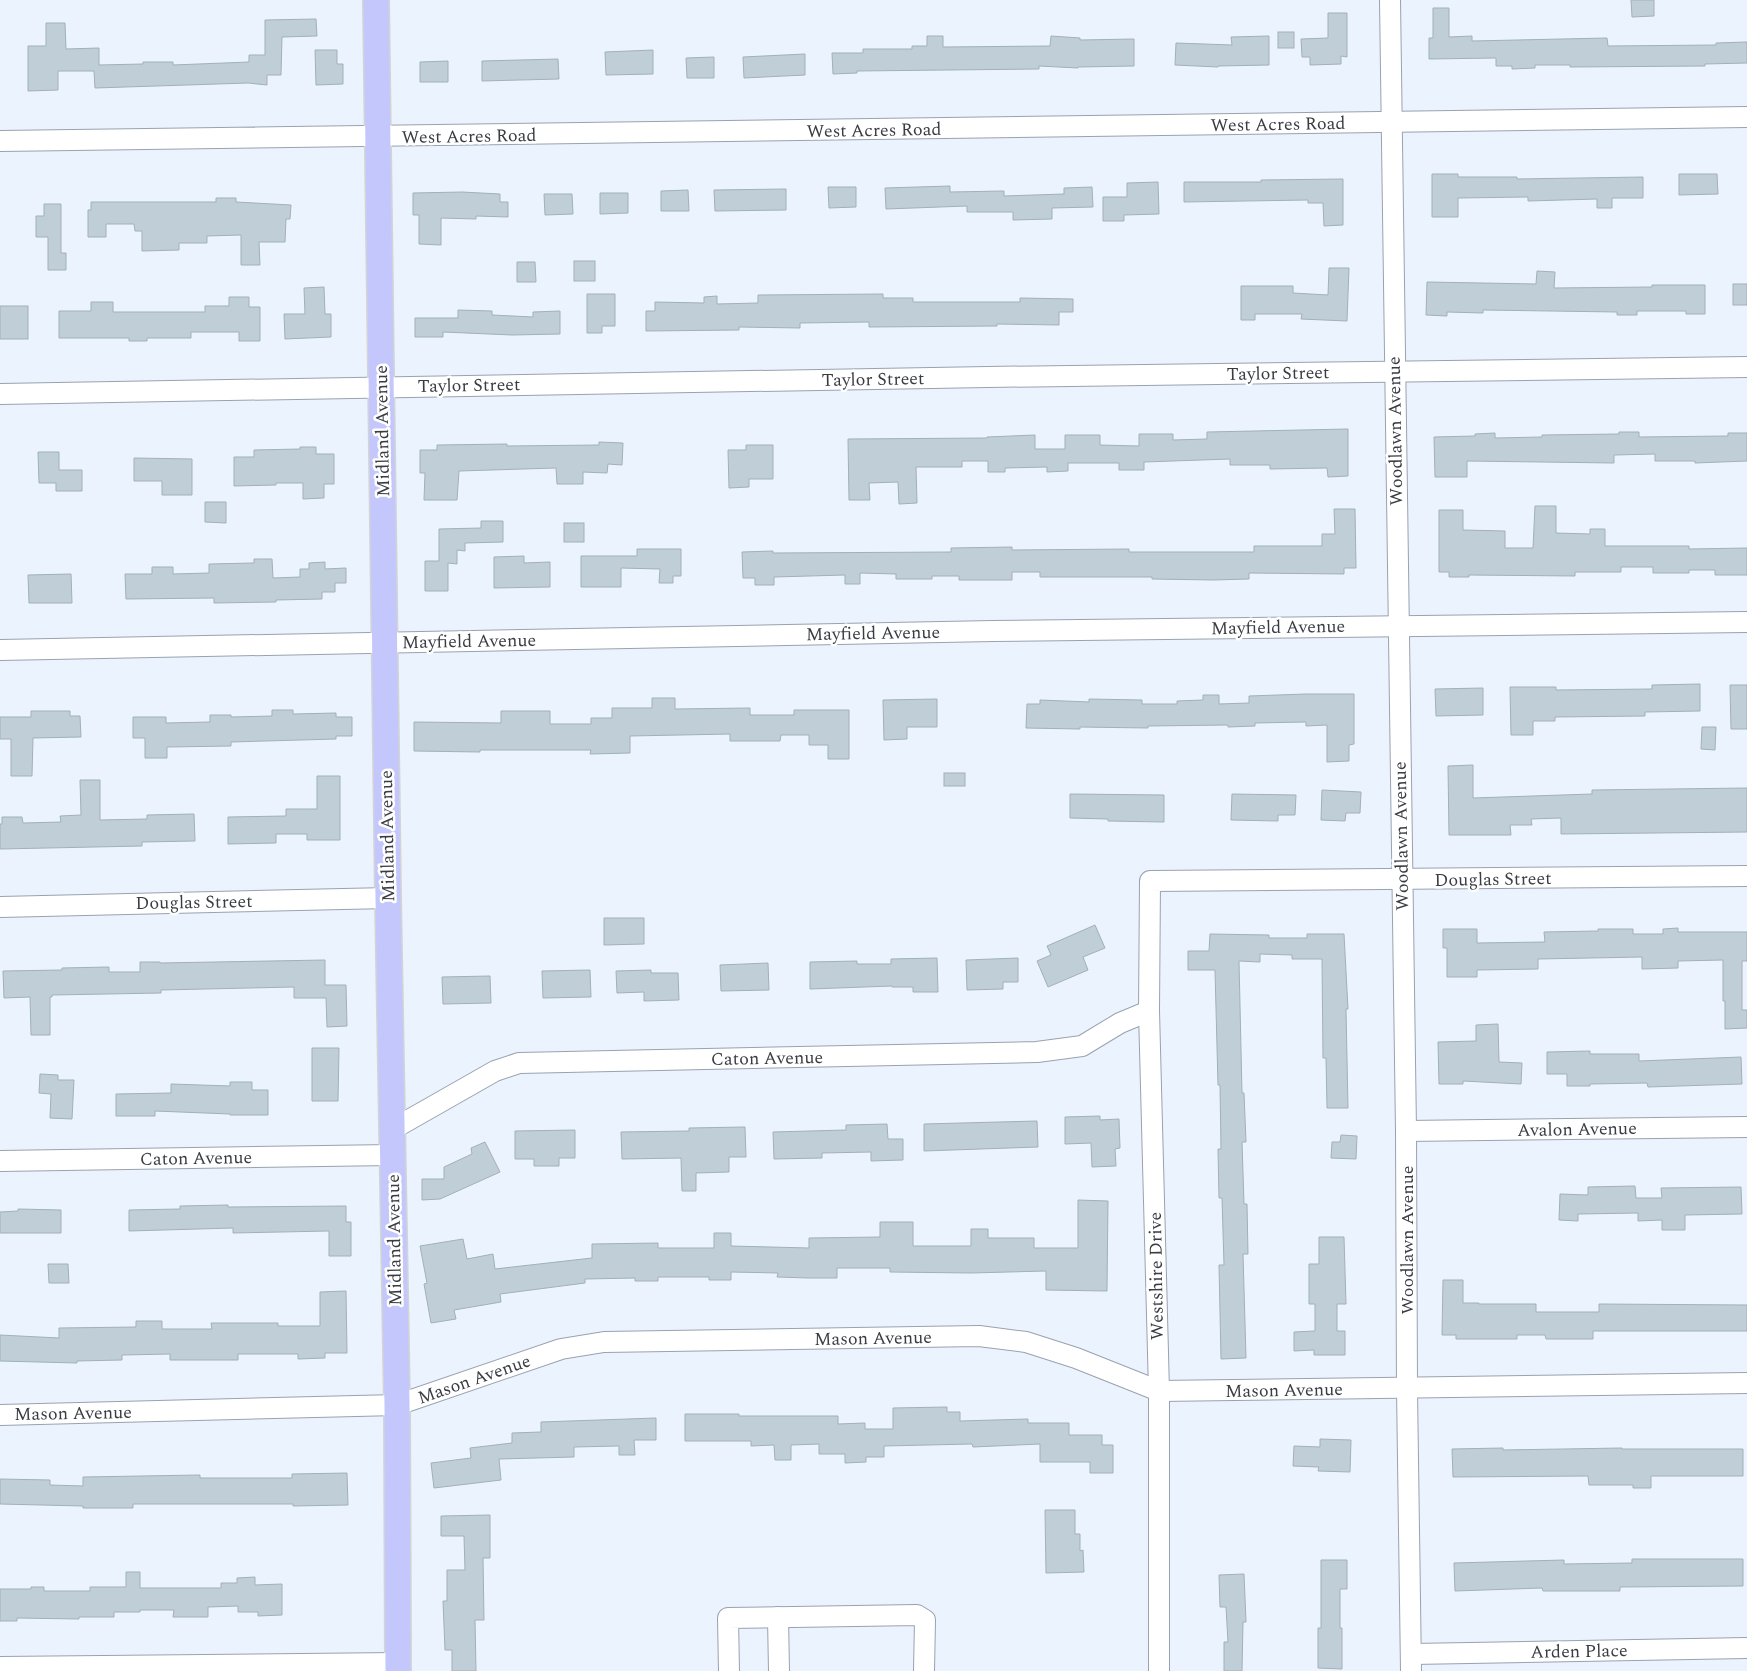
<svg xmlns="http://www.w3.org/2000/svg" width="1747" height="1671" viewBox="0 0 1747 1671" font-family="Spectral,serif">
  <rect width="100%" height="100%" fill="#ebf3fe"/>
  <g fill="#bfced7" stroke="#a1b0b9">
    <path d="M1631 0H1654V16L1632 17Z"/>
    <path d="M1433 8H1449V37L1472 36V41L1607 38 1608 46 1716 45V43L1747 42V63L1705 64V66L1570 67V65H1535V68L1512 69V66H1496V58L1429 59V38H1433Z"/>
    <path d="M1328 13H1347V57L1341 56V64L1310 65V57H1302L1301 39 1328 38Z"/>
    <path d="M316 19 317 36 282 37 281 75H267V85L248 83 95 88 94 71H58V90L28 91V46H46V23H65L66 49 99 48V65L143 64V62H173V65L249 62V55H265V20Z"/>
    <rect x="1278" y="32" width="16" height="16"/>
    <path d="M927 36H943V47L1050 46 1051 36 1080 38V40L1134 39V66L1078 67V68L1039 66V69L857 71V73L833 74 832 53H863V49H912V46H927Z"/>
    <path d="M1269 36V65L1218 66V67L1175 65 1176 43 1232 45 1231 37Z"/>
    <path d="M315 50H337V64H343V84L316 85Z"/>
    <path d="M653 50V74L606 75 605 52Z"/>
    <path d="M805 54V75L744 78 743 57Z"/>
    <path d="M714 57V78H687L686 58Z"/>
    <path d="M558 59 559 79 482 81V61Z"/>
    <path d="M448 61V82H420V62Z"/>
    <path d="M1432 174H1458V177H1517V179L1643 177V198H1612V208H1597V199L1528 201V197L1458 198V217H1432Z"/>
    <path d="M1679 174H1717L1718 194 1679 195Z"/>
    <path d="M1343 179V225L1324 226 1323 203H1308V200L1184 202V182H1261V180Z"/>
    <path d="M1158 182 1159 214 1124 215V221H1103V197H1127V183Z"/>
    <path d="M950 186V192L1004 191V196L1064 194V188L1092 187 1093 207 1052 208V219L1013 220V212H967V206L886 209 885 188Z"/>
    <path d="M828 187H856V207L829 208Z"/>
    <path d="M786 189V210L715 211 714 190Z"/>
    <path d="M688 190 689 211H661V191Z"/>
    <path d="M462 192 500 194V202H508V217L476 216V219L441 218V245L419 244V215H413V193Z"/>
    <path d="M600 193H628V213L600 214Z"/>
    <path d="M544 194H572L573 214 545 215Z"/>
    <path d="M216 198H236V202L291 205 290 219H286L285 242H259L260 265H241V235L207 236V243H179V250L142 251V231H135L134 224H106V237H88V210H91V202H216Z"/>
    <path d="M44 204H61V253H66V270H48V237H36V216H44Z"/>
    <rect x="574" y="261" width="21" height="20"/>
    <path d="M517 262H535L536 282H517Z"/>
    <path d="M1329 268H1349L1347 321 1301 319 1302 314H1255V320H1241V286H1293V293L1328 295Z"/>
    <path d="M1537 271 1555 272 1554 288 1652 287V285H1705V314H1686V311H1637V315H1617V312L1483 310V313L1447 312V316L1426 315 1427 282 1536 284Z"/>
    <rect x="1733" y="284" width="14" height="21"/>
    <path d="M324 287 325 314H331V337L285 339 284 314H305L304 288Z"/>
    <path d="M587 294H615V326H602V333H587Z"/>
    <path d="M883 294V298H913V302H1020V298L1073 299V312H1059V325L997 324V326L869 327V322L800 323V328L739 327V330L646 331V311H655V302L704 303V297L717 296V304L758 303V295Z"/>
    <path d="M229 297H249V307H260V341H239V332H191V338H147V341H129V338H59V311H91V302H113V312H205V306H229Z"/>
    <rect x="0" y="306" width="28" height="33"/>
    <path d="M458 310 492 311V315L533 317V312L560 311V334L512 335 443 332V337H415V318H458Z"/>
    <path d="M1348 429V476L1328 477 1327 468 1270 469V465H1230V459L1144 462V470H1119V463H1068V471L1047 472V467L1005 468V472H988V461H962V467H916L917 503 899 504 898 482 869 483 870 500H849L848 439 987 438V437L1035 435V449H1065V435H1100V445L1139 446V434H1173V440L1207 439V432Z"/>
    <path d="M1619 432H1639V437L1728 436V433H1747V461L1695 463V461H1655V454L1614 455V463L1467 461V477H1435L1434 437 1475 436V434L1495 433V438L1542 437V435L1619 434Z"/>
    <path d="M599 442 623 443 622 465 608 464 607 473 583 472V484H557L556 468 459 471 457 500H424L425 473H420V450H437V445L507 444V446L599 445Z"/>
    <path d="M746 445H773V479H749V487L729 488 728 450H746Z"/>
    <path d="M300 447H316V454H334V484H324V498L303 499V483H276V485L234 486V457H254V450L300 449Z"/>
    <path d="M38 452H59V470H82V491H56V483H39Z"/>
    <path d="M134 458 192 459V495H162V481H134Z"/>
    <path d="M205 502H226V523L205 522Z"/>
    <path d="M1535 506H1556V533L1590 534V529H1605V546H1689V549L1747 548V575H1715V570H1689V573H1653V567H1621V572H1575V576L1469 575V577H1449V572H1439V510H1463V530L1505 531V548H1533Z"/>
    <path d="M1334 509H1355L1356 568H1344V574L1249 573V579L1213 580 1152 579V577H1040V572H1012V580H959V576H932V579H896V574L860 573V584H845V575L774 577V585H755V578H743L742 552 773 551V553L951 552V548L1012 547V550L1129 549V552H1254V546H1322V534H1335Z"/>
    <path d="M481 521H503V542L465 543V551L457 550V564L448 563V591H425V561H439V529L481 528Z"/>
    <rect x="564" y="523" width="20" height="19"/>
    <path d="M637 549H681V576H673V583H659L660 569 621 568V587H581V556H637Z"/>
    <path d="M524 556V563L550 562V587L494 588V557Z"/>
    <path d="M254 559H272L273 578 300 577V569H309V563L325 562V569L346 568V583H335V592H322V599L276 600V602L214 603V598L126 599 125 574H152V567H173V574L209 573V564L254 563Z"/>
    <path d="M71 574 72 603H29L28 575Z"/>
    <path d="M1700 684V711L1645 712V716L1555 717V721H1533V735H1511L1510 687H1556V690L1652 689V685Z"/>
    <path d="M1730 685H1747V729H1731Z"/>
    <path d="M1483 688V715L1436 716 1435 689Z"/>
    <path d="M1306 694H1354V744L1349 745V761L1327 762V725L1306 726V722L1255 723V726L1228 727V725L1148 726V728L1080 727V729L1026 728 1027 704H1040V700L1089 702V699L1142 700V704H1177V701L1203 700V695H1219V704L1249 703V696Z"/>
    <path d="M652 698H675V709L750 708V715H794V710H849V759H828V745H809V735H781L780 741H730V734L630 736V753L590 754 591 750H480V752L414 751V722L501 723V711H550V724H591V718H612V708H652Z"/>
    <path d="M937 699V727H907V739L884 740 883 700Z"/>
    <path d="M272 710H293V714L336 713V717H352V736H336V739L231 742V746L167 747V758H145V738H133V717H166V723L210 722V715H231V717L272 716Z"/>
    <path d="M31 711H70V716H80L81 737 33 738 32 776H11V739H0V717H31Z"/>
    <path d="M1702 727H1716L1715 750 1701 749Z"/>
    <path d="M1473 765V798L1592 794V790L1747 788V832L1561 834V818L1531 819 1532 825H1510L1511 835H1449L1448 766Z"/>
    <rect x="944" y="773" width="21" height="13"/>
    <path d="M317 776H340V840H307V834H276V843L228 844V817L286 816V809H317Z"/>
    <path d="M80 780H100V820L147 819V815L194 814 195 841 142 842V846L0 849V824H2V817H22L23 823 61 822 60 816 81 815Z"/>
    <path d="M1322 790 1361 792 1360 813H1346L1345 821 1321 820Z"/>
    <path d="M1070 794 1164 795V822L1108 821V819L1070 818Z"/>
    <path d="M1232 794 1296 795 1295 815H1278V821L1231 820Z"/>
    <path d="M604 918H644V944L604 945Z"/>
    <path d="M1095 925 1105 948 1083 957 1088 970 1048 987 1037 961 1051 955 1047 946Z"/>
    <path d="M1678 928V932H1747V961H1742V1010H1747V1028L1725 1029V1001H1723V960L1678 961V968L1642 969V957L1538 959V969L1477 970V977H1447V948H1443V929H1477V943L1545 942 1544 932 1598 931V929H1633V934H1663V929Z"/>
    <path d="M1210 934 1269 935V938H1307V934H1344L1348 1009H1346L1348 1108H1327L1326 1058H1323L1322 959H1292V955L1260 954V962L1239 961 1242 1093H1244L1246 1142H1242L1244 1204H1247L1248 1254H1243L1246 1358 1221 1359 1219 1265H1224L1222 1198H1219L1218 1149H1221L1220 1085H1218L1215 970H1188V951H1209Z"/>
    <path d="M937 958 938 992H913V987H892V986L810 989V962L857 961V964H891V959Z"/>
    <path d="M1018 958V982H1003V989L967 990 966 960Z"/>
    <path d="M325 960V985H346L347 1026 327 1027 326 998H294V987L161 990V993L52 995V997H50V1035H31L30 997 4 998 3 971 62 970V968L109 967V972H140V962H160V963Z"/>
    <path d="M768 963 769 990 721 991 720 965Z"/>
    <path d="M590 970 591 997 543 998 542 971Z"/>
    <path d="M651 970V973H678L679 1000 644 1001V992L617 993 616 971Z"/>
    <path d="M490 976 491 1003 443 1004 442 977Z"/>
    <path d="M1498 1024 1499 1062 1522 1063 1521 1084 1463 1081V1084H1439L1438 1042 1476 1041V1025Z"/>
    <path d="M312 1048H339L338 1101H312Z"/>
    <path d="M1590 1051V1054H1639V1061L1741 1057 1742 1084 1648 1087 1647 1083 1590 1084V1086H1567V1074H1547V1052Z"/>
    <path d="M40 1074 58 1075V1080H74L72 1119 50 1118 51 1094 39 1093Z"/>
    <path d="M230 1082H252V1090H268V1115H230V1114L155 1111V1116H116V1094L171 1093V1084L230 1086Z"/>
    <path d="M1100 1116V1120L1119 1119 1120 1148 1115 1149 1116 1166 1092 1167 1091 1143 1065 1144V1117Z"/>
    <path d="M1037 1121 1038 1147 924 1151V1124Z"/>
    <path d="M887 1124 888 1139H903V1160L871 1161V1152L822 1153V1158L774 1159 773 1132 846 1130V1125Z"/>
    <path d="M745 1127 746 1157H729V1172L696 1173V1191H682L681 1158 622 1159 621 1132 689 1131V1128Z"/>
    <path d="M575 1130V1158H559V1166H534V1159H515V1131Z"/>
    <path d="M1341 1135 1357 1136 1356 1159 1331 1158 1332 1142H1340Z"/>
    <path d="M485 1142 500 1172 440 1199 422 1200V1179H444V1167L472 1154 471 1148Z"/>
    <path d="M1635 1186 1636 1198H1662L1661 1188 1741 1187 1742 1214 1685 1215V1230H1662V1220L1638 1221V1213L1578 1214V1221L1559 1220 1560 1194 1588 1195V1187Z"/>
    <path d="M1078 1200 1108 1201 1107 1291 1046 1290V1271L971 1273 890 1272V1268H837V1278H809L777 1277 778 1273 731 1272V1280H709V1277H658V1281H635V1278L585 1279V1283L500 1294 501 1302 454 1310 456 1319 431 1323 424 1284 427 1283 420 1246 463 1239 467 1259 493 1254 495 1269 592 1258V1244L658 1243V1248H714V1233H731V1246L809 1248V1238L880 1237V1222H913V1246H971V1229H988V1238H1034V1248H1078Z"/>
    <path d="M228 1205V1207L346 1206V1222H351V1256H329V1231L233 1233V1228L129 1231V1210L180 1209V1206Z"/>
    <path d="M18 1209 61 1210V1233H0V1212L18 1211Z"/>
    <path d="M1319 1237H1344L1346 1304H1337V1331H1345V1355H1314V1350L1294 1351V1332L1315 1331V1304H1309V1264H1319Z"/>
    <path d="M48 1264H68L69 1283H49Z"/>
    <path d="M1443 1280H1463V1303H1479V1304H1536V1312H1599V1304L1747 1305V1331H1593V1339H1546L1545 1335H1517V1339H1456V1335H1442Z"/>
    <path d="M346 1291 347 1353H325V1358L298 1359V1354H238V1360H170V1354L122 1355V1360L77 1361V1363L0 1361V1335L59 1338V1328L136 1327V1321H162V1329H212L211 1323H278V1326H320V1292Z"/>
    <path d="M947 1407V1412H960V1421L1028 1419V1423H1069V1435H1102V1445H1113V1473H1090V1462H1040V1444L973 1447 972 1444 884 1446V1457H866V1462L845 1463V1454H819V1444L791 1445V1460H775L774 1445 751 1446V1441H685V1414H739V1416H838V1424L865 1423V1429H893V1408Z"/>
    <path d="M656 1418V1440H634L635 1455H619V1446L574 1447V1457L499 1459 501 1480 434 1488 431 1463 471 1458 470 1448 512 1443V1433L541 1432V1422Z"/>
    <path d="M1320 1439 1351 1440 1350 1472 1318 1471 1319 1467 1293 1466 1294 1446 1320 1447Z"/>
    <path d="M1503 1448V1450L1622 1448V1449H1743V1476H1651V1488H1633V1485H1589L1588 1476 1453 1477 1452 1449Z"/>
    <path d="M347 1473 348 1505 293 1506V1504H133V1508H83V1506L0 1504V1479L50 1480V1485L83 1486V1477L200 1475V1478H292V1474Z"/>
    <path d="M1045 1510H1075V1534H1080V1551L1083 1550 1084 1572 1046 1573Z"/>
    <path d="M490 1515V1558H483L484 1620H475L476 1671H452V1650H445L443 1601H447V1570H465L464 1536H441V1516Z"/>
    <path d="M1632 1559H1743V1586L1620 1587V1591H1543L1542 1588 1455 1591 1454 1563 1564 1560V1564L1632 1563Z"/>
    <path d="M1321 1560H1347V1589H1340V1628H1342V1669L1318 1668V1628H1321Z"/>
    <path d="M126 1572H140V1588H221V1583H237V1578L255 1577V1585L282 1584V1615L258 1616V1612H238V1606L208 1607V1617H173L174 1610H140V1612H114V1617H79V1619L17 1618V1621H0V1589H31V1587H44V1591H90V1587H126Z"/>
    <path d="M1244 1574 1246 1622H1243L1242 1671H1224V1642H1228L1226 1607H1220L1219 1575Z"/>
  </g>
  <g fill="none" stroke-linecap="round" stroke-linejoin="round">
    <defs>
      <g id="minor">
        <path d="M1390 0 1406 1131 1407 1389 1411 1671"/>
        <path d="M0 141 1747 117"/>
        <path d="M0 394 988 377 1747 367"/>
        <path d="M0 650 993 631 1747 622"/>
        <path d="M0 907 388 898"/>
        <path d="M393 1129 495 1071 519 1063 1037 1052 1082 1046 1120 1023 1149 1011"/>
        <path d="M1406 1131 1747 1127"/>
        <path d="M0 1161 392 1155"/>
        <path d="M0 1415 397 1405 561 1349 604 1342 979 1336 1026 1342 1076 1358 1159 1391 1747 1383"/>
        <path d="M778 1617 779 1671"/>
        <path d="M1412 1654 1747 1648"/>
        <path d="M0 1667 398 1663"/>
        <path d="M729 1671 728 1618 917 1615 925 1620 924 1671"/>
        <path d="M1159 1671V1391L1149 1011 1150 881 1747 876"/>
      </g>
      <path id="major" d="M376 0 388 898 397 1405 398 1671"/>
    </defs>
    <use href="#minor" stroke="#99a2ae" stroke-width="22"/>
    <use href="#major" stroke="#d3d4d5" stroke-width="28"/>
    <use href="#minor" stroke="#fff" stroke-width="20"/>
    <use href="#major" stroke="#c4c7fb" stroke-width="25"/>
  </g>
  <g text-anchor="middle" stroke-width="5" stroke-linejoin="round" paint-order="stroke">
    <g font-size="18" fill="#393c42" stroke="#fff">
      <text transform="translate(1278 124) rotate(-1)" y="6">West Acres Road</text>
      <text transform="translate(874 130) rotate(-1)" y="6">West Acres Road</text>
      <text transform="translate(469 136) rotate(-1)" y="6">West Acres Road</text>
      <text transform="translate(1278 373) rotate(-1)" y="6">Taylor Street</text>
      <text transform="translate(873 379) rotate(-1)" y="6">Taylor Street</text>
      <text transform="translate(469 385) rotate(-1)" y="6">Taylor Street</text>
      <text transform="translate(382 431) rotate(-91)" y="6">Midland Avenue</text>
      <text transform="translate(1395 431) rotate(-91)" y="6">Woodlawn Avenue</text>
      <text transform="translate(1278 627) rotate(-1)" y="6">Mayfield Avenue</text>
      <text transform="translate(873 633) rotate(-1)" y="6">Mayfield Avenue</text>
      <text transform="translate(469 641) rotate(-1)" y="6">Mayfield Avenue</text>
      <text transform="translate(387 836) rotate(-91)" y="6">Midland Avenue</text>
      <text transform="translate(1401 836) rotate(-91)" y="6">Woodlawn Avenue</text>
      <text transform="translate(1493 879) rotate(-1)" y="6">Douglas Street</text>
      <text transform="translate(194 902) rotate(-1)" y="6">Douglas Street</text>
      <text transform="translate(767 1058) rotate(-1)" y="6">Caton Avenue</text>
      <text transform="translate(1577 1129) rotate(-1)" y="6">Avalon Avenue</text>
      <text transform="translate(196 1158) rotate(-1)" y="6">Caton Avenue</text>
      <text transform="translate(394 1240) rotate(-91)" y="6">Midland Avenue</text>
      <text transform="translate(1407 1240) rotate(-90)" y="6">Woodlawn Avenue</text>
      <text transform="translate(1156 1276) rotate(-91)" y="6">Westshire Drive</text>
      <text transform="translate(873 1338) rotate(-1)" y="6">Mason Avenue</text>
      <text transform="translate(474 1379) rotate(-19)" y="6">Mason Avenue</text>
      <text transform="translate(1284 1390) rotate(-1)" y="6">Mason Avenue</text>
      <text transform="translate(73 1413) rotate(-1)" y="6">Mason Avenue</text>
      <text transform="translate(1579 1651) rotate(-1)" y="6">Arden Place</text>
    </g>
  </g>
</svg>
